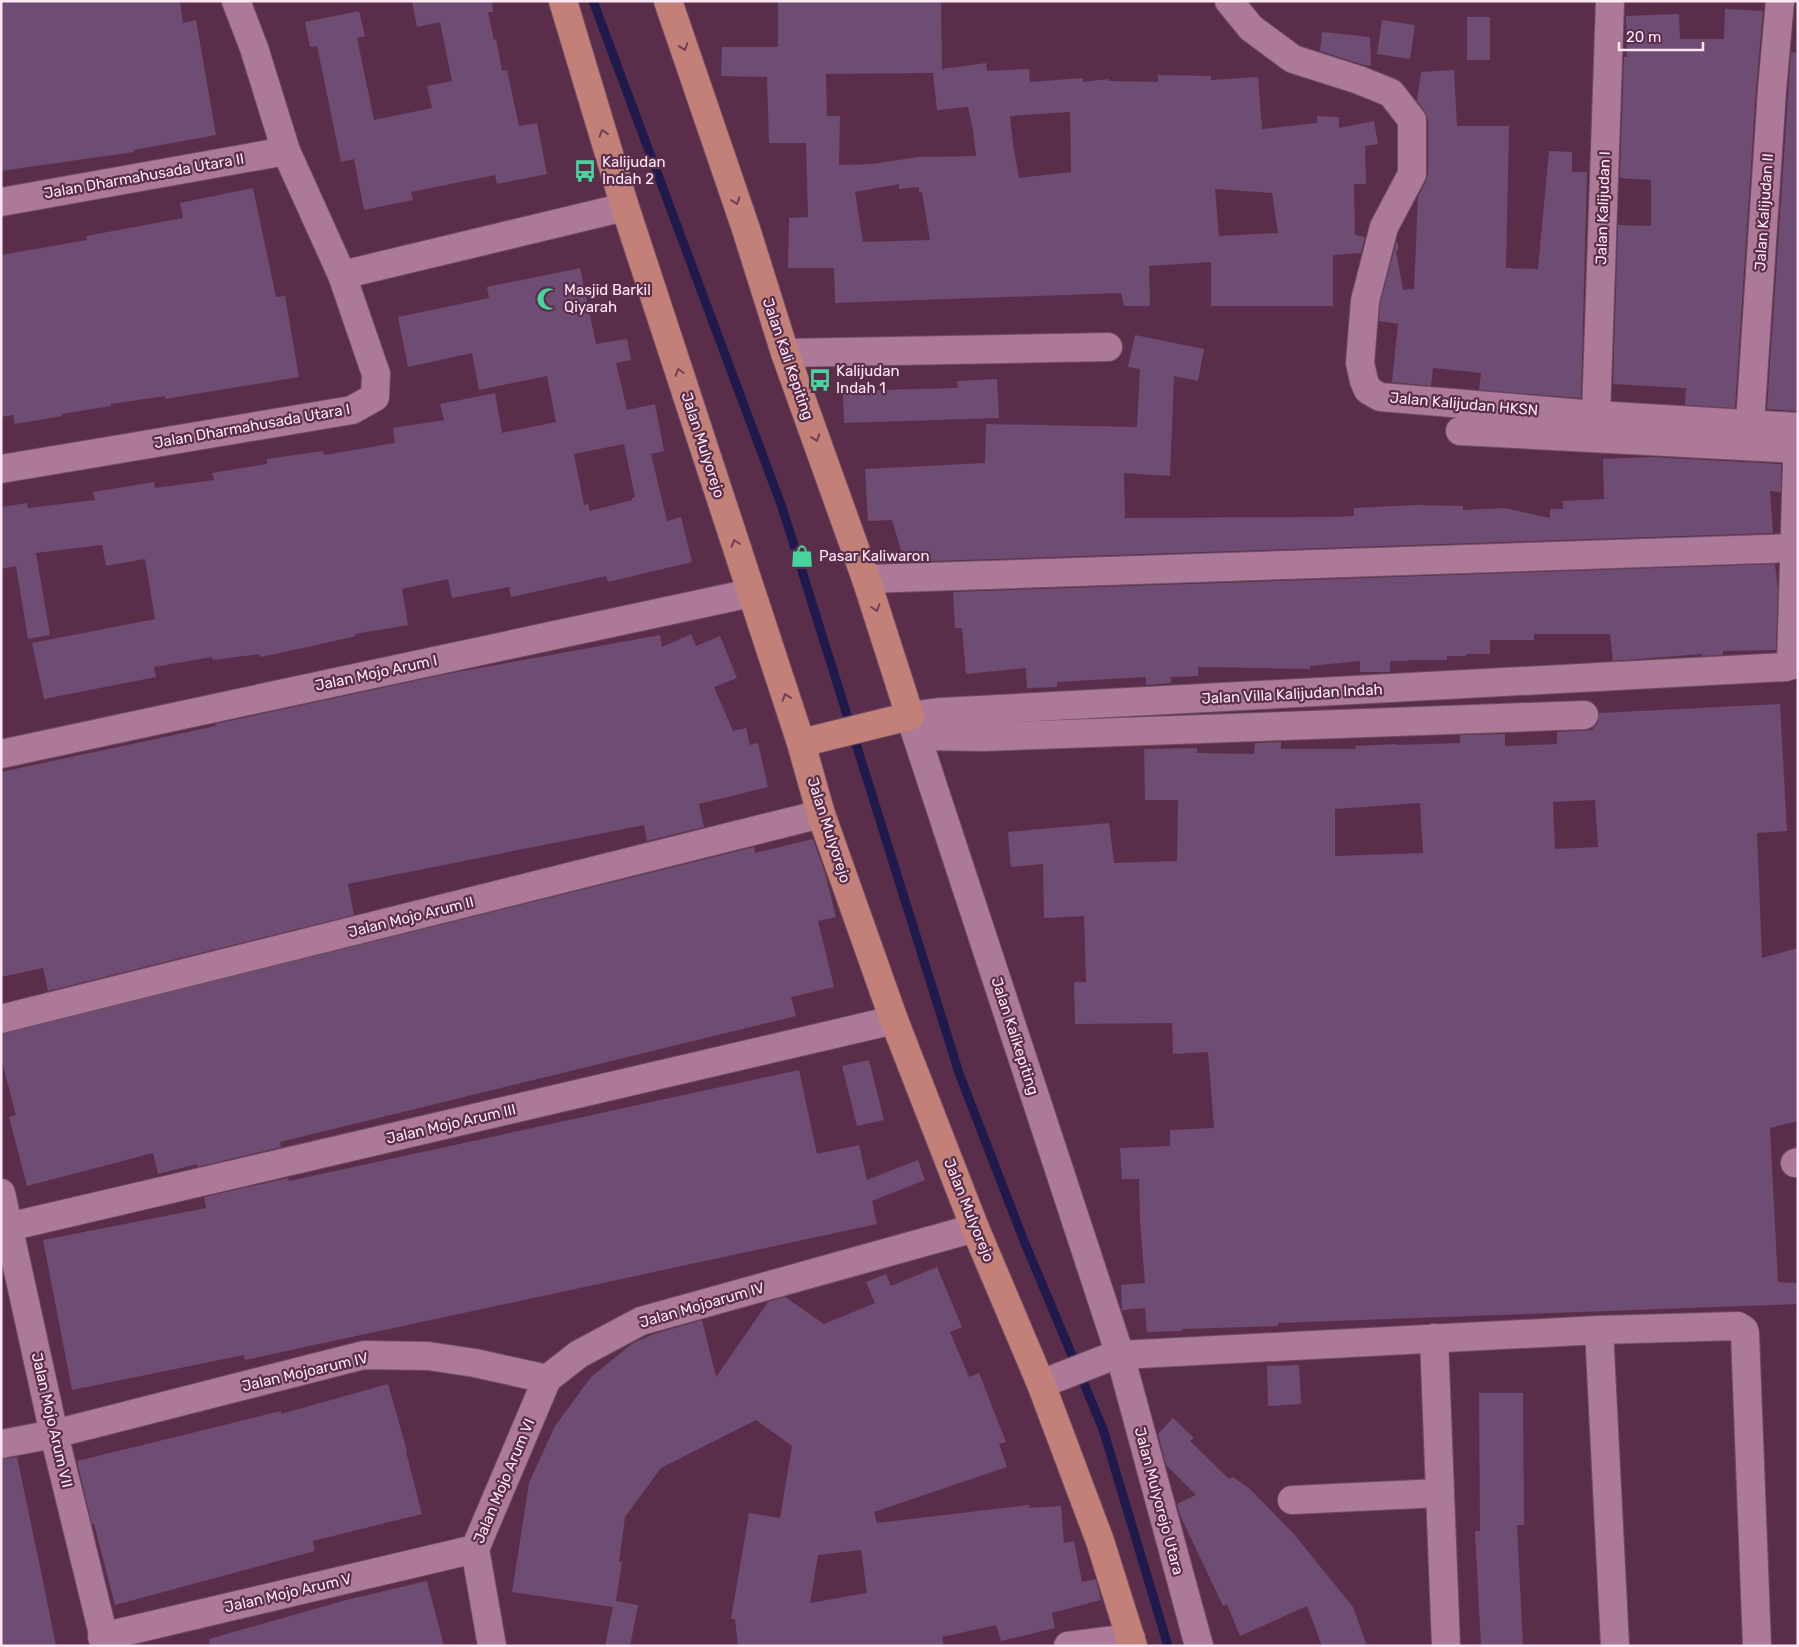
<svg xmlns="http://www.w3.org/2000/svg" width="1799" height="1647" viewBox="0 0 1799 1647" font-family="Rubik,sans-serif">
  <rect width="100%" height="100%" fill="#5a2e4a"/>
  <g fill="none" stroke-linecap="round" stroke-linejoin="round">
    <path stroke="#1f1a4b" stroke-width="9" d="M593 1 782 507 959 1073 1024 1241 1103 1429 1168 1646"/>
  </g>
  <g fill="#6f4c73" fill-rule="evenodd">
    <path d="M1 1H180L183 23 196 20 216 135 134 150V152L1 171Z"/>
    <path d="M412 1H492L493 12H488L494 40 496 39 502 71 507 70 519 126 537 123 547 174 497 184 495 175 411 192 413 200 364 210 354 159 341 162 317 46 310 47 305 22 359 11 365 36 357 38 374 120 432 108 427 86 452 81 440 22 417 27Z"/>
    <path d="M778 1H941L942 69 986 63 987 71 1029 69 1030 82 1083 78V82L1109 79V81L1158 82V75L1211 76V80L1258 77 1262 129 1317 123V116L1339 117V128L1374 121 1378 144 1365 146 1366 184H1354L1355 235 1365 237 1361 253 1333 255V306H1211V262L1149 266 1150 306H1124L1121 293 835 303 834 268H788L789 218 808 217 806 143H769L767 77 721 76 722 47H778ZM933 73 937 110 968 107 973 130 976 156 918 157 873 164 839 165 840 116H827L826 74ZM1070 112 1071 172 1019 178 1013 145 1010 116ZM899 184V189L919 187V192H922L930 240 863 242 855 192ZM1215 189 1272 193 1278 233 1219 236Z"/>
    <path d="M1725 9 1763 11 1756 89 1735 408 1685 405 1686 388 1613 384 1618 225 1651 226V180L1620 178 1624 57H1627L1626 16 1679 14 1680 39H1724Z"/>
    <rect x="1467" y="17" width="23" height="43"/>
    <path d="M1382 20 1415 25 1410 59 1377 54Z"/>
    <path d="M1322 32 1370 37 1371 66 1364 65 1320 51Z"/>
    <path d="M1791 52 1798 53V411L1767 409Z"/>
    <path d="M1454 70 1457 126H1509L1506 268 1538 269 1549 151 1572 152V172H1587L1581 398 1479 390 1481 373 1433 368 1431 386 1392 382 1398 324 1379 321 1380 304 1396 243H1398V251H1396L1403 290 1414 289 1418 197 1426 181 1428 174V120L1424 110 1417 101 1421 72Z"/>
    <path d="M253 188 276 297 285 296 299 377 165 399V396L111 404V406L62 414V416L15 424 13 415 1 417V255L87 240 86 236 183 218 180 203Z"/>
    <path d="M580 268 596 344 627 339 631 360 616 363 627 410 655 404 664 451 651 454 667 521 681 517 692 562 608 582 606 576 511 597 509 587 452 598 448 579 402 589 408 625 355 634 356 636 308 647 260 657 259 654 213 660 212 657 154 667 156 677 44 699 32 643 155 619 145 559 106 566 102 545 36 553 50 635 28 639 16 566 1 569V507L27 503 28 508 95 500 93 492 154 482 155 488 214 480 212 473 267 464V459L323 451 324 455 395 443 393 428 444 420 440 404 495 393 502 433 556 422 547 376 479 390 472 353 408 367 398 317 489 298 487 287ZM624 444 635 497 632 498V500L590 511 588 504 584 505 574 454Z"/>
    <path d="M1135 335 1204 349 1198 381 1174 376 1170 476 1124 473 1125 518 1332 517 1354 516V508L1416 505 1463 506V510L1505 508 1550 518V509H1563V501L1604 499 1603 459 1651 457 1781 464V492L1770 491 1773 533 933 561 903 557 892 520 868 521 865 469 985 463 986 424 1137 427 1140 369 1128 367Z"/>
    <path d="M997 379 999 418 844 423 843 391 958 388 957 381Z"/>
    <path d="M1775 564 1778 589 1776 650 1723 651V655L1702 656V654L1613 661 1610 634H1534V640H1490V654H1466V656H1447V660H1409V661H1390V672H1360V661L1310 666V669L1198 667V676L1171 677V683L1146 685V677L1057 682V687L1027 688 1026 668 966 674 962 628H955L953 592Z"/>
    <path d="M691 634 696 646 720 636 737 678 714 687 733 731 746 728 750 745 758 743 768 787 699 804 704 827 647 841 644 825 348 884 354 915 48 991 43 968 1 977V772L216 726 215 724 447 674 660 635 662 647Z"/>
    <path d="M1780 704 1787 831 1757 833 1762 958 1798 948V1121L1770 1128 1778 1282 1798 1283V1304L1278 1323V1326L1182 1329V1331L1147 1332 1145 1308 1122 1310 1121 1285 1145 1283 1140 1222 1139 1179H1122L1120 1148 1170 1146V1130L1214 1128 1208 1052 1173 1054 1172 1023 1075 1024 1074 982H1086L1084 916 1044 918 1043 864 1011 867 1008 832 1109 823 1114 863 1177 861 1178 800H1145L1144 749 1197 748V753L1254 754 1255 743 1281 742V749H1356L1355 746 1397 744V745L1460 743V735L1505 734V746L1557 744V732L1592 730 1598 722 1599 713ZM1595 800 1598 847 1555 849 1553 802ZM1420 803 1423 853 1335 856V809Z"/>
    <path d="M813 839 825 873 836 917 818 921 834 987 791 997 796 1016 280 1142 281 1147 197 1167V1164L158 1174 153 1153 27 1186 9 1117 16 1115 1 1058V1034L754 847 755 853Z"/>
    <path d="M869 1060 884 1120 857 1126 842 1066Z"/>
    <path d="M799 1070 817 1154 859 1145 867 1180 918 1160 925 1180 872 1201 877 1224 245 1360 244 1355 72 1390 43 1240 206 1208 204 1197 288 1178 289 1181Z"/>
    <path d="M937 1267 962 1327 950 1332 969 1377 979 1373 1006 1442 999 1444 1007 1467 874 1512 877 1523 1029 1505V1508L1061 1506 1064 1543 1074 1541 1082 1582 1096 1579 1101 1600 1052 1613 1055 1628 1001 1641 996 1625 942 1637 944 1646H738L735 1619H731L749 1513 780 1518 792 1446 756 1420 661 1468 625 1517 619 1562H622L616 1601 638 1605 630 1646H605L613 1607 512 1592 529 1483 555 1426 591 1377 633 1343 654 1334 702 1320 716 1377 768 1302 785 1297 824 1324 875 1303 866 1282 886 1274 891 1286ZM861 1550 867 1593 810 1603 818 1555Z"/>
    <path d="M1299 1365 1301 1404 1268 1406 1267 1366Z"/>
    <path d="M388 1384 407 1451 406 1452 422 1514 313 1541 315 1551 115 1605 94 1524 92 1525 77 1461 281 1411V1414Z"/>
    <path d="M1479 1393H1523L1524 1525H1517L1523 1646H1481L1475 1531H1480Z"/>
    <path d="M1173 1418 1194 1438 1190 1441 1229 1479 1233 1477 1250 1489 1293 1533 1353 1607 1367 1646H1322L1307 1606 1240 1636 1227 1604 1223 1606 1180 1515 1177 1504 1196 1495 1166 1465 1158 1434Z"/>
    <path d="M17 1457 43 1581 56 1646H1V1459Z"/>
    <path d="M427 1581 444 1646H210L209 1639 346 1600Z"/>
  </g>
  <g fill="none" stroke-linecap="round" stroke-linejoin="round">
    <defs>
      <g id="minor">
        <path d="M1229 1 1251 28 1293 59 1359 80 1391 93 1412 120V174L1384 227 1365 301 1360 363 1364 381 1368 390 1380 397 1596 415 1798 427"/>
        <path d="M1 202 286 151"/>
        <path d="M342 275 625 207"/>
        <path d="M785 353 1108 347"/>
        <path d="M1596 415 1610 1"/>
        <path d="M1750 423 1772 90 1780 1"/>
        <path d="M1460 431 1797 449"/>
        <path d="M1 469 352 410 375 397 376 374 342 275 286 151 254 48 236 1"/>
        <path d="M866 579 1793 548"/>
        <path d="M1791 665 1798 430"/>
        <path d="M917 736 984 737 1584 715"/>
        <path d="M1 754 751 593"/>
        <path d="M1 1019 821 814"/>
        <path d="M1795 1163 1798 1162"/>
        <path d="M1 1193 54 1434 106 1646"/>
        <path d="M8 1227 894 1020"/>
        <path d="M1599 1330 1615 1646"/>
        <path d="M1434 1338 1446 1646"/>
        <path d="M1041 1384 1105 1359 1120 1355 1599 1330 1738 1326 1744 1330 1745 1334 1757 1646"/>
        <path d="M1 1444 54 1434 364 1355 428 1356 475 1363 547 1379 579 1354 641 1321 975 1228"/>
        <path d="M1292 1500 1440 1493"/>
        <path d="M102 1637 475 1549"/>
        <path d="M492 1646 475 1549 547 1379"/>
        <path d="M1068 1646 1131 1638"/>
        <path d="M1199 1646 1120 1355 910 716 941 712 1786 667 1798 663"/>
      </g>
      <g id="major">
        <path d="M563 1 625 207 801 743 821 814 894 1020 975 1228 1041 1384 1100 1541 1133 1646"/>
        <path d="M668 1 746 229 785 353 866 579 910 716 801 743"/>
      </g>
    </defs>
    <use href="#minor" stroke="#704b62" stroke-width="30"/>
    <use href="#major" stroke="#704b62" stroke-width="30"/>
    <use href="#minor" stroke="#ad7998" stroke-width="28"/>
    <use href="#major" stroke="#c28079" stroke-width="28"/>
  </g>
  <defs><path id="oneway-chevron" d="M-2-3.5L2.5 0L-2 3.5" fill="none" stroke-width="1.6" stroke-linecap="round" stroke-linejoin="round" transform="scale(1.25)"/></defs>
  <g stroke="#6f3e53">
    <use href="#oneway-chevron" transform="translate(684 47) rotate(71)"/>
    <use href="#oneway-chevron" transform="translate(603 133) rotate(-107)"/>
    <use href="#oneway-chevron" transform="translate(736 201) rotate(71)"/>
    <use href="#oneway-chevron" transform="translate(679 372) rotate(-108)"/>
    <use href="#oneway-chevron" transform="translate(816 438) rotate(70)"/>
    <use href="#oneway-chevron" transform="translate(735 543) rotate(-108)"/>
    <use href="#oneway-chevron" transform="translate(876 608) rotate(72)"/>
    <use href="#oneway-chevron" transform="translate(786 697) rotate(-109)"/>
  </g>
  <defs>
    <symbol id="bus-bare" viewBox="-9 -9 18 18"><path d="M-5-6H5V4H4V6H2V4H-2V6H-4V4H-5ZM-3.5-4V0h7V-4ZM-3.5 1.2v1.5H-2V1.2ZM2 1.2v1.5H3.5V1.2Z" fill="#48d49d" stroke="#5a2e4a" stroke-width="2.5" paint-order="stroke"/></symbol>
    <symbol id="mosque-bare" viewBox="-9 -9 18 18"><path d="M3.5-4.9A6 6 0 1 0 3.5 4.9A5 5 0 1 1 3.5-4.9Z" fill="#48d49d" stroke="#5a2e4a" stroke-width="2.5" paint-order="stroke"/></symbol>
    <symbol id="shop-bare" viewBox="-9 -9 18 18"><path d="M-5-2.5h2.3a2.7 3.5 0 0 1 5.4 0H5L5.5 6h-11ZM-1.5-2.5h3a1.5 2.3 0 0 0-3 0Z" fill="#48d49d" stroke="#5a2e4a" stroke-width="2.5" paint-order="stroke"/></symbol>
  </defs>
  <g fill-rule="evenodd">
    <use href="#bus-bare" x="569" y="155" width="32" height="32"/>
    <use href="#mosque-bare" x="532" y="283" width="32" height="32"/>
    <use href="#bus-bare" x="804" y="364" width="32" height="32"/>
    <use href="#shop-bare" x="786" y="540" width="32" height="32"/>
  </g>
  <g text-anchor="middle" stroke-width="4.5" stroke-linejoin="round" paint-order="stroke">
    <g font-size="15" fill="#fee7f4" stroke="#5a2e4a" text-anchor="start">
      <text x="602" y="167">Kalijudan<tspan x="602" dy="17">Indah 2</tspan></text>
      <text x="564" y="295">Masjid Barkil<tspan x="564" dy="17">Qiyarah</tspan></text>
      <text x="836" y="376">Kalijudan<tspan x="836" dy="17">Indah 1</tspan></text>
      <text x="819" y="561">Pasar Kaliwaron</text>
    </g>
    <g font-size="15" fill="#fee7f4" stroke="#5a2e4a">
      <text transform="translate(144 176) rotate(-10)" y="5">Jalan Dharmahusada Utara II</text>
      <text transform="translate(1603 208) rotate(-88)" y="5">Jalan Kalijudan I</text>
      <text transform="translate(1764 212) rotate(-86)" y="5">Jalan Kalijudan II</text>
      <text transform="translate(788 359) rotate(71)" y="5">Jalan Kali Kepiting</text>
      <text transform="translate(1464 404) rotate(5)" y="5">Jalan Kalijudan HKSN</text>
      <text transform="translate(252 426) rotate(-10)" y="5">Jalan Dharmahusada Utara I</text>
      <text transform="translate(703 445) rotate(72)" y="5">Jalan Mulyorejo</text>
      <text transform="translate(376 673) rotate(-12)" y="5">Jalan Mojo Arum I</text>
      <text transform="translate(1292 694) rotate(-3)" y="5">Jalan Villa Kalijudan Indah</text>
      <text transform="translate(829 830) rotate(72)" y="5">Jalan Mulyorejo</text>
      <text transform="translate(411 917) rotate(-14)" y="5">Jalan Mojo Arum II</text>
      <text transform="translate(1015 1036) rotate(72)" y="5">Jalan Kalikepiting</text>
      <text transform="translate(451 1124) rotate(-13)" y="5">Jalan Mojo Arum III</text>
      <text transform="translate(969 1210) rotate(68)" y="5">Jalan Mulyorejo</text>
      <text transform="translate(702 1305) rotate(-16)" y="5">Jalan Mojoarum IV</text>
      <text transform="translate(305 1372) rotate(-13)" y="5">Jalan Mojoarum IV</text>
      <text transform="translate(52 1420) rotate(77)" y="5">Jalan Mojo Arum VII</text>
      <text transform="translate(504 1481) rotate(-67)" y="5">Jalan Mojo Arum VI</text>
      <text transform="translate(1159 1501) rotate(75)" y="5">Jalan Mulyorejo Utara</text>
      <text transform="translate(288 1593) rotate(-13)" y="5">Jalan Mojo Arum V</text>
    </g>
  </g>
  <rect width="1799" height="1647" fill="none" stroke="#fee7f4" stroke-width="5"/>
  <path d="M1619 42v8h84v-8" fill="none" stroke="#fee7f4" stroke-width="2.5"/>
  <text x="1626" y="42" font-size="15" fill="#fee7f4" stroke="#5a2e4a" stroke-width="4" paint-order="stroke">20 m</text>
</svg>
